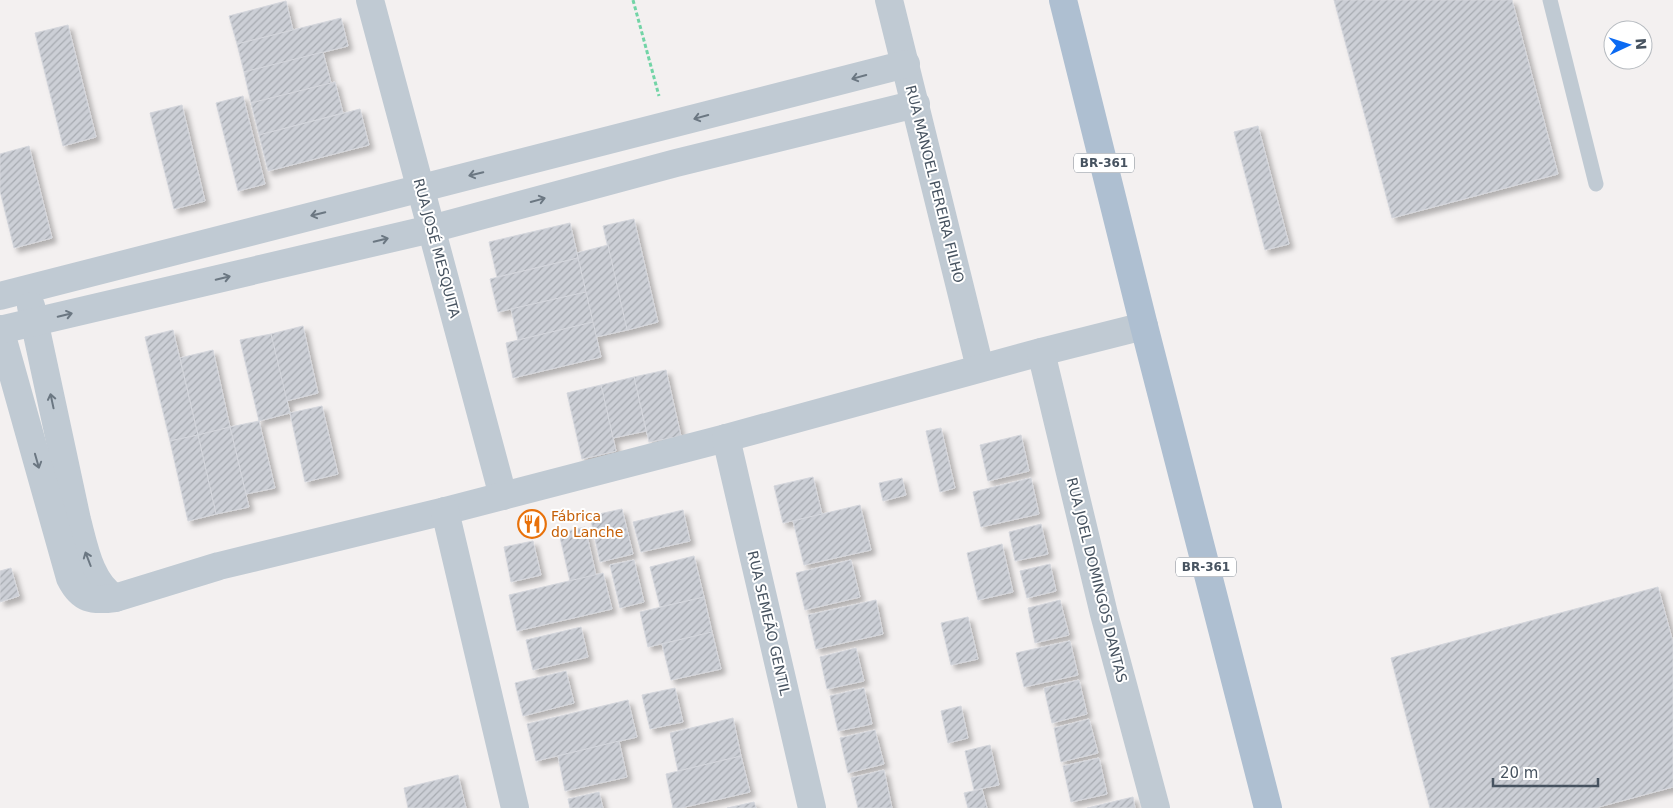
<svg xmlns="http://www.w3.org/2000/svg" width="1673" height="808" viewBox="0 0 1673 808" font-family="'DejaVu Sans',sans-serif">
  <defs>
    <pattern id="building-hatch" width="6" height="6" patternUnits="userSpaceOnUse" patternTransform="scale(1.25)"><rect width="6" height="6" fill="#cccfd6"/><path d="M-1 1l2-2M0 6l6-6M5 7l2-2" fill="none" stroke="#a7abb1"/></pattern>
    <filter id="shadow"><feDropShadow dx="4.5" dy="4.5" stdDeviation="2.5" flood-color="#0004"/></filter>
  </defs>
  <rect width="100%" height="100%" fill="#f3f0f0"/>
  <g fill="url(#building-hatch)" stroke="#d4d6dc" filter="url(#shadow)">
    <path d="M1334 0H1512L1558 174 1392 218Z"/>
    <path d="M286 1 293 30 237 44 229 16Z"/>
    <path d="M341 18 348 46 244 72 237 44Z"/>
    <path d="M68 25 96 137 63 146 35 33Z"/>
    <path d="M323 52 331 83 251 103 244 72Z"/>
    <path d="M335 82 343 113 259 135 251 103Z"/>
    <path d="M243 96 265 184 238 191 216 103Z"/>
    <path d="M182 105 205 201 174 209 150 113Z"/>
    <path d="M360 109 369 145 268 171 259 135Z"/>
    <path d="M1258 126 1289 244 1265 250 1234 132Z"/>
    <path d="M29 146 52 238 14 248 0 191V154Z"/>
    <path d="M634 219 658 322 627 330 603 226Z"/>
    <path d="M570 223 578 258 497 277 489 242Z"/>
    <path d="M608 245 627 330 596 337 577 253Z"/>
    <path d="M578 258 586 292 498 312 490 279Z"/>
    <path d="M586 292 593 322 518 340 511 309Z"/>
    <path d="M593 322 601 357 513 378 506 343Z"/>
    <path d="M303 326 318 393 286 401 271 334Z"/>
    <path d="M173 330 198 435 170 441 145 337Z"/>
    <path d="M271 334 290 413 259 421 240 340Z"/>
    <path d="M213 350 230 427 198 435 180 358Z"/>
    <path d="M666 370 681 436 649 442 634 377Z"/>
    <path d="M634 377 646 431 613 438 601 385Z"/>
    <path d="M601 385 616 451 582 459 567 393Z"/>
    <path d="M322 406 338 474 305 482 290 413Z"/>
    <path d="M259 421 275 488 246 494 230 427Z"/>
    <path d="M230 427 249 507 216 514 198 435Z"/>
    <path d="M941 428 955 488 940 492 926 431Z"/>
    <path d="M198 435 216 514 188 521 170 441Z"/>
    <path d="M1021 435 1029 471 988 481 980 445Z"/>
    <path d="M813 477 822 514 783 523 774 486Z"/>
    <path d="M902 478 906 495 883 501 879 483Z"/>
    <path d="M1031 478 1039 514 981 527 973 492Z"/>
    <path d="M860 505 871 550 804 565 793 521Z"/>
    <path d="M622 509 633 554 600 562 590 516Z"/>
    <path d="M683 510 690 541 641 552 633 522Z"/>
    <path d="M1041 524 1048 554 1015 561 1009 532Z"/>
    <path d="M585 527 596 575 570 581 559 533Z"/>
    <path d="M533 541 541 575 511 582 504 547Z"/>
    <path d="M1002 544 1013 592 978 600 967 553Z"/>
    <path d="M694 556 704 597 660 607 650 567Z"/>
    <path d="M634 560 644 602 620 608 610 565Z"/>
    <path d="M851 560 860 597 805 610 796 573Z"/>
    <path d="M1050 564 1056 591 1027 598 1020 571Z"/>
    <path d="M11 568 19 596 0 602V571Z"/>
    <path d="M603 573 612 609 517 631 509 595Z"/>
    <path d="M1658 587 1673 642V787L1595 808H1430L1391 658Z"/>
    <path d="M704 597 712 632 648 647 640 612Z"/>
    <path d="M876 600 883 634 816 649 808 615Z"/>
    <path d="M1060 600 1069 635 1035 643 1028 608Z"/>
    <path d="M968 617 978 659 951 665 941 623Z"/>
    <path d="M581 627 588 657 533 670 526 640Z"/>
    <path d="M712 632 721 669 671 680 662 644Z"/>
    <path d="M1070 641 1078 675 1024 687 1016 653Z"/>
    <path d="M856 648 864 681 827 689 820 657Z"/>
    <path d="M566 671 574 703 523 716 515 683Z"/>
    <path d="M1079 680 1087 714 1052 723 1044 688Z"/>
    <path d="M675 688 683 722 650 729 642 695Z"/>
    <path d="M864 688 872 724 838 731 830 696Z"/>
    <path d="M628 700 637 737 536 761 527 724Z"/>
    <path d="M961 706 968 738 948 743 941 711Z"/>
    <path d="M733 718 741 756 678 771 670 733Z"/>
    <path d="M1089 719 1098 753 1061 762 1054 728Z"/>
    <path d="M875 730 884 764 848 773 840 738Z"/>
    <path d="M619 741 627 777 565 791 558 756Z"/>
    <path d="M990 745 999 785 974 790 965 751Z"/>
    <path d="M741 756 750 792 681 808H673L666 774Z"/>
    <path d="M1099 758 1107 794 1071 802 1063 766Z"/>
    <path d="M884 770 892 808H858L851 778Z"/>
    <path d="M458 775 466 808H408L404 788Z"/>
    <path d="M982 789 987 808H968L964 793Z"/>
    <path d="M599 792 603 808H570L568 799Z"/>
    <path d="M1133 797 1135 808H1087Z"/>
    <path d="M754 802 756 808H727Z"/>
  </g>
  <g fill="none" stroke-linecap="round" stroke-linejoin="round">
    <path stroke="#72d4a6" stroke-width="3" stroke-dasharray="4 2.5" stroke-linecap="butt" d="M633 0 659 96"/>
    <path stroke="#c0cad3" stroke-width="15" d="M1550 0 1596 184"/>
    <g stroke="#c0cad3" stroke-width="28">
      <path d="M370 0 503 496"/>
      <path d="M889 0 980 368"/>
      <path d="M0 296 906 64"/>
      <path d="M31 306 77 520C84 546 90 583 115 598"/>
      <path d="M0 329 70 578C81 600 92 601 115 598L219 566 445 511 726 438 1041 352 1144 326"/>
      <path d="M0 330 431 229 676 163 916 104"/>
      <path d="M1041 352 1104 614 1156 808"/>
      <path d="M726 438 812 808"/>
      <path d="M445 511 515 808"/>
    </g>
    <path stroke="#aebfd1" stroke-width="28" d="M1063 0 1144 326 1268 808"/>
  </g>
  <defs><path id="oneway-shaft" d="M-6 0H5M1.5-3L5.5 0L1.5 3" fill="none" stroke-width="1.6" stroke-linecap="round" stroke-linejoin="round" transform="scale(1.25)"/></defs>
  <g stroke="#6b7782">
    <use href="#oneway-shaft" transform="translate(859 77) rotate(165)"/>
    <use href="#oneway-shaft" transform="translate(701 117) rotate(165)"/>
    <use href="#oneway-shaft" transform="translate(476 174) rotate(166)"/>
    <use href="#oneway-shaft" transform="translate(538 200) rotate(-15)"/>
    <use href="#oneway-shaft" transform="translate(318 214) rotate(166)"/>
    <use href="#oneway-shaft" transform="translate(381 240) rotate(-13)"/>
    <use href="#oneway-shaft" transform="translate(223 278) rotate(-13)"/>
    <use href="#oneway-shaft" transform="translate(65 315) rotate(-13)"/>
    <use href="#oneway-shaft" transform="translate(52 401) rotate(-102)"/>
    <use href="#oneway-shaft" transform="translate(37 461) rotate(74)"/>
    <use href="#oneway-shaft" transform="translate(88 559) rotate(-111)"/>
  </g>
  <defs>
    <symbol id="restaurant-ring" viewBox="-11 -11 22 22"><circle r="9.5" fill="#fff" stroke="#e8710a" stroke-width="1.5"/><path d="M-5-6h1v4h1v-4h1v4h1v-4h1v5L-1.5 .5V6h-2V.5L-5-1ZM5-6V6H3V1.5H1.5Q1.5-4 5-6Z" fill="#e8710a"/></symbol>
  </defs>
  <g fill-rule="evenodd">
    <use href="#restaurant-ring" x="516" y="508" width="32" height="32"/>
  </g>
  <g text-anchor="middle" stroke-width="4" stroke-linejoin="round" paint-order="stroke">
    <g fill="#fff" stroke="#7e8790" stroke-width="1">
      <rect x="1074" y="153.5" width="60" height="19" rx="4"/>
      <rect x="1176" y="557.5" width="60" height="19" rx="4"/>
    </g>
    <g font-size="12" font-weight="bold" fill="#475360">
      <text x="1104" y="167">BR-361</text>
      <text x="1206" y="571">BR-361</text>
    </g>
    <g font-size="14" fill="#475360" stroke="#fff">
      <text transform="translate(935 184) rotate(76)" y="5">RUA MANOEL PEREIRA FILHO</text>
      <text transform="translate(437 248) rotate(75)" y="5">RUA JOSÉ MESQUITA</text>
      <text transform="translate(1097 580) rotate(76)" y="5">RUA JOEL DOMINGOS DANTAS</text>
      <text transform="translate(769 623) rotate(77)" y="5">RUA SEMEÃO GENTIL</text>
    </g>
    <g font-size="14" fill="#c56008" stroke="#fff" text-anchor="start">
      <text x="551" y="521">Fábrica<tspan x="551" dy="16">do Lanche</tspan></text>
    </g>
  </g>
  <g transform="translate(1628 45) rotate(86)"><circle r="24" fill="#ffffff" stroke="#b5babf"/>
  <path d="M0-4L9 19L0 12L-9 19Z" fill="#0b6af2"/>
  <text y="-8" font-size="14" font-weight="bold" text-anchor="middle" fill="#475360">N</text>
  </g>
  <path d="M1493 778v8h105v-8" fill="none" stroke="#475360" stroke-width="2.5"/>
  <text x="1500" y="778" font-size="15" fill="#475360" stroke="#ffffff" stroke-width="4" paint-order="stroke">20 m</text>
</svg>
